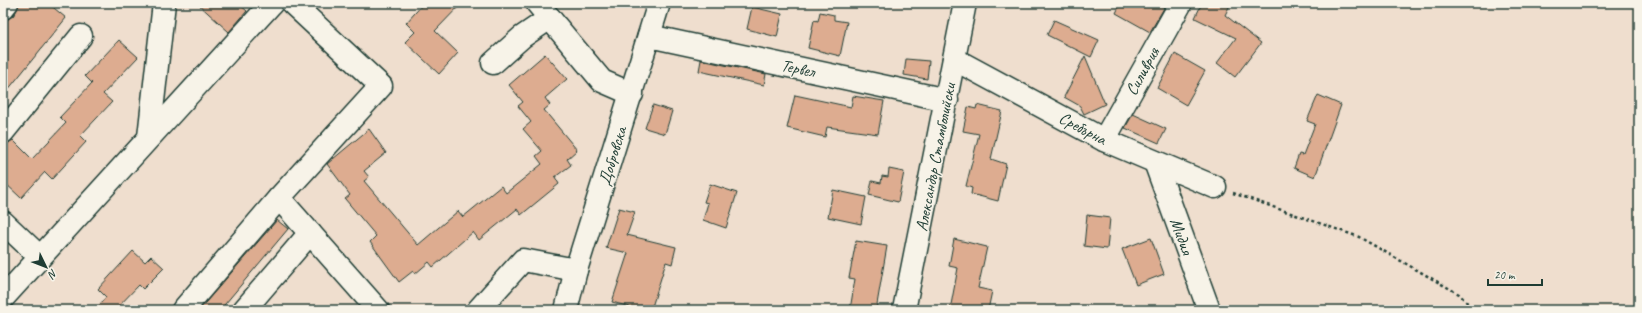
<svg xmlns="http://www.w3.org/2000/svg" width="1642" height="313" viewBox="0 0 1642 313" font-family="Caveat,sans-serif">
  <rect width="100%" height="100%" fill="#efdece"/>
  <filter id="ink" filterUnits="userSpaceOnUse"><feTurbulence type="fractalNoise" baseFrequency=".025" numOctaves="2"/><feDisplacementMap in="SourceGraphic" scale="8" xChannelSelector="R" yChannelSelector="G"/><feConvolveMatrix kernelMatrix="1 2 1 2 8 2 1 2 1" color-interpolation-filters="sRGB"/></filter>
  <g filter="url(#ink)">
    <g fill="#ddac90" stroke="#1f3d34">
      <path d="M19 3H48L66 18 3 96V22L13 16 17 10Z"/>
      <path d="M197 3H238L247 11 229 32Z"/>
      <path d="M424 3H462L435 31 458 53 439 74 405 42 415 32 406 23Z"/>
      <path d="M1121 3H1159L1164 8 1150 32 1116 13Z"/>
      <path d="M1202 3H1231L1225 15 1261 43 1235 77 1217 63 1236 38 1195 18Z"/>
      <path d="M752 7 782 14 777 37 747 29Z"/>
      <path d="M820 12 834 15V20L847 22 840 56 808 48 814 20 818 21Z"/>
      <path d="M1054 20 1099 40 1091 57 1047 35Z"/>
      <path d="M119 40 138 57 103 94 112 102 80 136 86 142 52 179 45 172 21 198 3 181V144L8 143 13 140 32 159 66 123 60 117 92 83 85 76Z"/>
      <path d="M545 54 567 79 545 98 550 105 544 110 577 150 567 159 571 165 555 177 559 184 521 215 517 209 479 240 473 232 433 267 429 262 415 274 413 271 399 282 370 242 376 236 345 199 350 195 327 164 369 129 386 153 364 171 369 177 364 181 418 245 458 211 463 217 501 186 506 193 542 164 536 156 542 151 523 129 531 122 518 106 523 102 509 85Z"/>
      <path d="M1175 54 1205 71 1186 105 1157 88Z"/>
      <path d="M1085 56 1105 104 1084 114 1080 106 1064 97Z"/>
      <path d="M906 59 929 61 927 79 904 75Z"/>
      <path d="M701 60 766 74 764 85 699 71Z"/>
      <path d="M795 95 851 107 853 96 884 101 878 134 827 127 825 137 787 128Z"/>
      <path d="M1318 95 1341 105 1315 177 1294 168 1299 154 1303 155 1315 124 1307 121Z"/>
      <path d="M653 105 672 111 665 134 645 128Z"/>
      <path d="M977 105 1002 111 991 159 1006 164 998 201 971 194 972 188 966 186 979 134 963 131 968 107 976 109Z"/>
      <path d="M1133 114 1166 129 1159 143 1125 128Z"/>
      <path d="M889 169 904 172 898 202 869 195 872 181 881 183 882 176 888 177Z"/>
      <path d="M710 184 737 193 726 228 703 220 708 203 704 202Z"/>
      <path d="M833 190 866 197 861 224 828 217Z"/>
      <path d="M619 208 635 212 627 235 676 247 672 264 666 262 651 310H641L612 302 628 253 606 248Z"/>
      <path d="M1087 215 1110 218 1107 249 1084 246Z"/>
      <path d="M277 220 288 229 220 310H199Z"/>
      <path d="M1151 238 1164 274 1136 285 1122 249Z"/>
      <path d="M954 239 987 247 978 288 992 291 988 310H950L958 268 949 266Z"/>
      <path d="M856 241 887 246 876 310H850L855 279 849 278Z"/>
      <path d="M133 251 145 262 151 256 164 268 143 289 139 285 115 310H95L106 297 98 289Z"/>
    </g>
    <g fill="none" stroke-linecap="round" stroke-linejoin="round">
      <defs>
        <g id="minor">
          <path d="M292 3 381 86 279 198 378 310"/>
          <path d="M537 3 602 81 632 94"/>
          <path d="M3 8 7 3"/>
          <path d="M649 36 947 100"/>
          <path d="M954 59 1104 140 1215 187"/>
          <path d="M493 63 522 37 550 18"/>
          <path d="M3 132 81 36"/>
          <path d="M149 137 164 3"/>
          <path d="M1104 140 1181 3"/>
          <path d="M1155 162 1209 310"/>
          <path d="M3 222 40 257"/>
          <path d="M3 298 272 3"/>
          <path d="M183 310 279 198"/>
          <path d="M244 310 310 233"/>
          <path d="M478 310 523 260 576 270"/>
          <path d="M566 310 576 270 659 3"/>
          <path d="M904 310 965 3"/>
        </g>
      </defs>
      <use href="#minor" stroke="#1f3d34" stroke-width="25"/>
      <path stroke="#1f3d34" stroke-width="2.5" stroke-dasharray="3 3" stroke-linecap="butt" d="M1233 193 1359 237 1459 294 1474 310"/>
      <use href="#minor" stroke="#f7f3e8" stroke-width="22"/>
    </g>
  </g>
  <g text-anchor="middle" stroke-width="3" stroke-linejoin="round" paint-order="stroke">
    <g font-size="17" fill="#1f3d34" stroke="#f7f3e8">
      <text transform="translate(798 68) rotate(12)" y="6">Тервел</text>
      <text transform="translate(1142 71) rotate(-61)" y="6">Силиврия</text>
      <text transform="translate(1083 128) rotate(28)" y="6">Сребърна</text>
      <text transform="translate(612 156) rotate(-73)" y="6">Добровска</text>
      <text transform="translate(935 157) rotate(-79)" y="6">Александър Стамболийски</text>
      <text transform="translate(1182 236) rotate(70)" y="6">Мидия</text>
    </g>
  </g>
  <rect width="1642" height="313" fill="none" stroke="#f7f3e8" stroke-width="16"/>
  <rect x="8" y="8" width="1626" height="297" fill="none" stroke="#1f3d34" stroke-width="1.5" filter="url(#ink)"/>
  <g transform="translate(46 267) rotate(133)" stroke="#f7f3e8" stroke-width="3" paint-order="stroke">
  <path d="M0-3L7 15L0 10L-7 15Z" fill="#1f3d34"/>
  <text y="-6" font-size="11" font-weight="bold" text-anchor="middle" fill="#1f3d34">N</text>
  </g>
  <path d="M1488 279v6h54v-6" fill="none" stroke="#1f3d34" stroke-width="2"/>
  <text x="1494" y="279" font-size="12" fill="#1f3d34" stroke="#f7f3e8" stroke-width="3" paint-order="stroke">20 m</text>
</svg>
